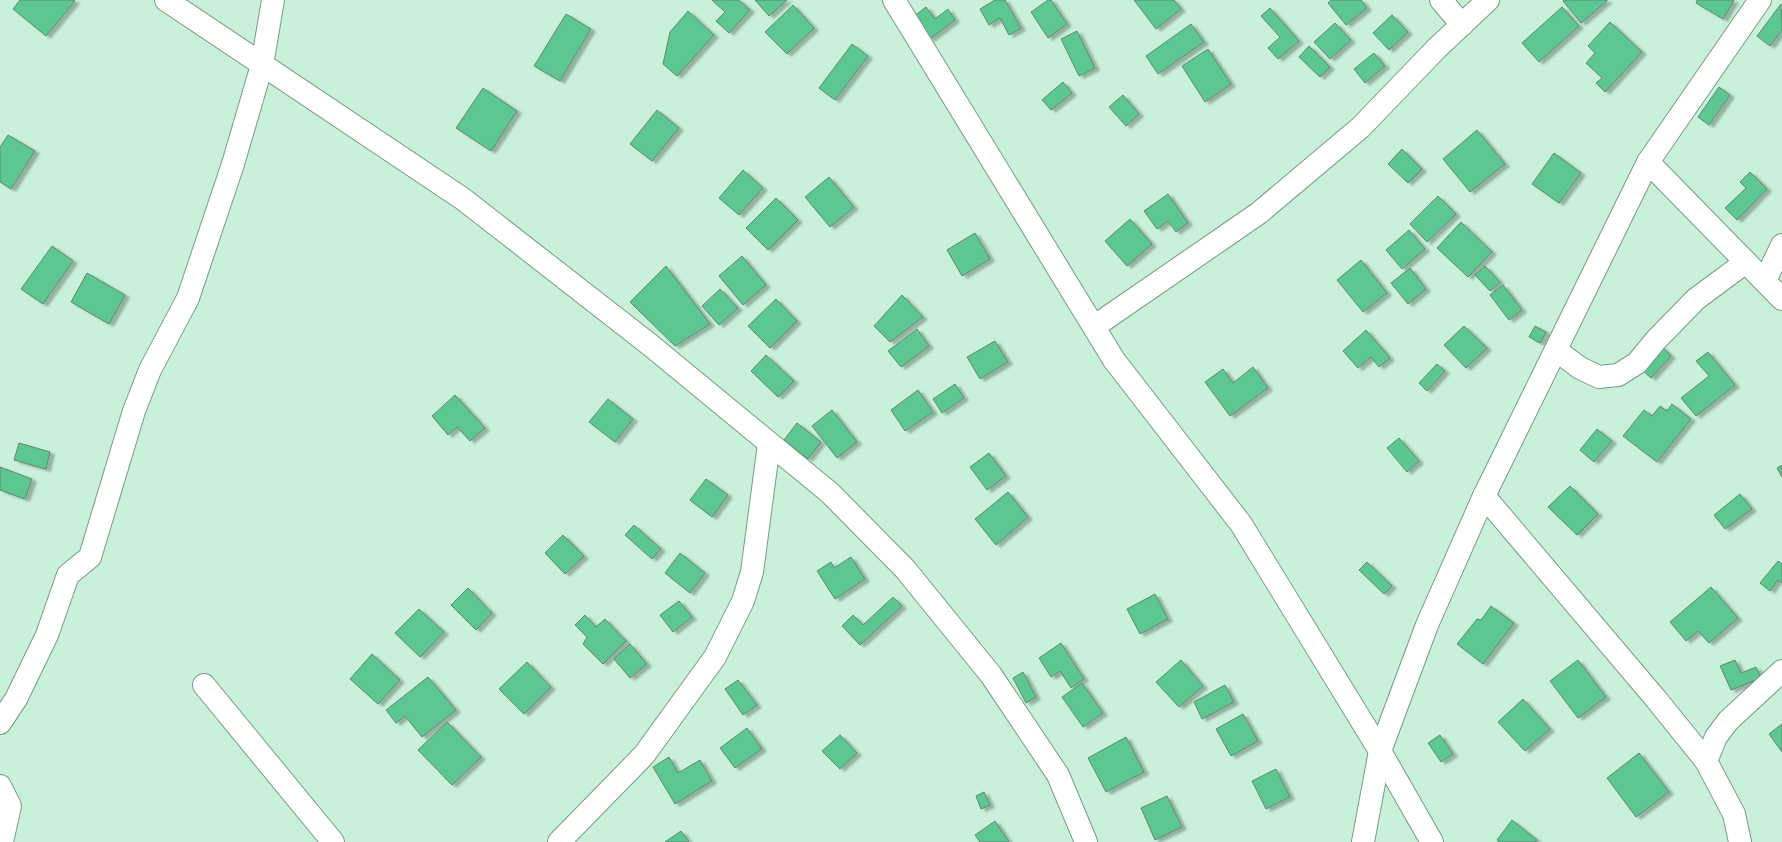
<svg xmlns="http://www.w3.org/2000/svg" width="1782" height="842" viewBox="0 0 1782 842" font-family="Arial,sans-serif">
  <defs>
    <filter id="shadow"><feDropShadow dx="4.5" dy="2.5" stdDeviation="1" flood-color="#0004"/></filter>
  </defs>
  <rect width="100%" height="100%" fill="#c9f1d9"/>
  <g fill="#5bc790" stroke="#638872" filter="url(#shadow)">
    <path d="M20 0H74L75 1 46 36 13 9Z"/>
    <path d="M712 0H739L750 10 729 33 716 21 725 12Z"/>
    <path d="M755 0H787L769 16Z"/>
    <path d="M995 0H1005L1021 28 1009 35 1000 18 989 25 980 9Z"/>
    <path d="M1048 0H1051L1067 24 1048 38 1031 12Z"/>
    <path d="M1134 0H1174L1181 9 1156 29Z"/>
    <path d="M1331 0H1361L1367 8 1346 25 1328 3Z"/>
    <path d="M1564 0H1607V1L1581 23 1563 1Z"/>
    <path d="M1697 0H1734L1723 19 1696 3Z"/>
    <path d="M1781 4 1782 30 1770 46 1757 36Z"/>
    <path d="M793 5 814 28 787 54 765 32Z"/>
    <path d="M926 7 935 19 948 9 955 20 930 39 913 17Z"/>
    <path d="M1562 7 1579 26 1539 62 1522 43Z"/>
    <path d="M1270 8 1299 41 1278 59 1268 48 1280 37 1261 16Z"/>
    <path d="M688 11 714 35 677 76 663 64 670 32Z"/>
    <path d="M566 14 591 29 560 81 534 66Z"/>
    <path d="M1392 15 1408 32 1389 50 1373 33Z"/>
    <path d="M1610 22 1642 52 1605 92 1596 83 1602 78 1586 63 1595 53 1588 46Z"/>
    <path d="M1335 23 1351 40 1330 59 1314 42Z"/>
    <path d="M1191 24 1204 42 1158 74 1146 56Z"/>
    <path d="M1077 31 1095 68 1079 76 1061 39Z"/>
    <path d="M852 44 868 56 835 100 819 88Z"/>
    <path d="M1309 46 1330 67 1320 77 1299 57Z"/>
    <path d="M1208 49 1231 84 1205 102 1182 66Z"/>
    <path d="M1374 53 1385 66 1365 83 1354 69Z"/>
    <path d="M1063 82 1072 93 1051 110 1042 100Z"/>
    <path d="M1719 87 1730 95 1709 125 1698 117Z"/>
    <path d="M483 88 517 111 491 151 456 128Z"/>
    <path d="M1123 95 1139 114 1126 126 1109 107Z"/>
    <path d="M657 110 679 128 652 161 630 144Z"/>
    <path d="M1477 130 1505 164 1470 192 1443 159Z"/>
    <path d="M8 135 35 151 11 189 0 182V147Z"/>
    <path d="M1402 149 1422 169 1408 183 1388 164Z"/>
    <path d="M1554 153 1581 173 1559 203 1532 184Z"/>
    <path d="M743 170 763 188 739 215 719 198Z"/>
    <path d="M1750 172 1767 189 1737 220 1725 208 1746 188 1740 182Z"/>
    <path d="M829 177 854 207 830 227 805 197Z"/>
    <path d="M1168 194 1188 223 1176 232 1168 221 1157 229 1144 211Z"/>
    <path d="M1438 196 1456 214 1427 242 1410 224Z"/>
    <path d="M776 198 798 220 768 250 746 228Z"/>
    <path d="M1130 219 1152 244 1127 266 1105 241Z"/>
    <path d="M1461 222 1492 252 1468 277 1437 248Z"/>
    <path d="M1409 230 1425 249 1402 269 1386 250Z"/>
    <path d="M975 233 990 259 962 276 947 250Z"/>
    <path d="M52 246 73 261 43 304 21 289Z"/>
    <path d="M742 256 766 285 743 305 719 276Z"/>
    <path d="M1361 260 1387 293 1363 312 1337 280Z"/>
    <path d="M666 266 710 324 675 346 630 302Z"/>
    <path d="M1485 266 1500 282 1490 291 1475 275Z"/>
    <path d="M1410 268 1426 289 1408 304 1391 283Z"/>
    <path d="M87 273 125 295 109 324 71 302Z"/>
    <path d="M1503 285 1522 310 1509 320 1490 295Z"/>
    <path d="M720 289 738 308 719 325 702 306Z"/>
    <path d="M902 295 923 317 890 342 874 326Z"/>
    <path d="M776 299 797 321 770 348 748 326Z"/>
    <path d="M1464 326 1487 348 1466 368 1444 345Z"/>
    <path d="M1535 326 1546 332 1540 343 1529 337Z"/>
    <path d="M917 329 929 346 901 367 888 351Z"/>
    <path d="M1366 330 1390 358 1379 367 1371 357 1358 368 1343 351Z"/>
    <path d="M995 341 1008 362 980 379 967 357Z"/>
    <path d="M1661 346 1671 356 1651 378 1641 369Z"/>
    <path d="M1708 352 1735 385 1696 416 1681 398 1709 376 1696 361Z"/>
    <path d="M766 355 794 381 778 397 751 371Z"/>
    <path d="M1437 364 1445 371 1427 391 1419 383Z"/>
    <path d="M1253 367 1268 388 1230 416 1205 382 1223 369 1233 383Z"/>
    <path d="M955 384 964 398 942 413 933 399Z"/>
    <path d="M918 390 933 412 905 431 891 410Z"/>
    <path d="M455 395 485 428 470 441 457 427 448 435 432 416Z"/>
    <path d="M608 399 633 419 615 442 589 422Z"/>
    <path d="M1672 404 1691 419 1657 462 1623 436 1644 410 1652 416 1660 406 1667 411Z"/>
    <path d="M832 410 857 442 837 458 812 426Z"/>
    <path d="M797 423 821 442 808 459 784 440Z"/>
    <path d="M1597 429 1612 441 1594 462 1580 450Z"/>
    <path d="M1399 438 1419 461 1407 472 1387 448Z"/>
    <path d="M19 443 50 452 46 469 14 460Z"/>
    <path d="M989 453 1006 476 987 490 970 467Z"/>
    <path d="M1782 465V477L1777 468Z"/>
    <path d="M0 467 32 479 25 499 0 490Z"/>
    <path d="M706 479 728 495 712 517 690 500Z"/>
    <path d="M1570 486 1598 514 1577 535 1548 507Z"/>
    <path d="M1008 492 1028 517 996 545 975 519Z"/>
    <path d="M1740 494 1752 509 1725 529 1714 515Z"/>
    <path d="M634 525 661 549 652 559 625 535Z"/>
    <path d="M563 535 584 556 565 574 545 553Z"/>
    <path d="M680 553 705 573 690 593 665 573Z"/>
    <path d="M851 557 865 579 835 599 817 571 831 562 834 568Z"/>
    <path d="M1778 561 1782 564V583L1778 580 1770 591 1760 583Z"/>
    <path d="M1367 562 1392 586 1384 594 1359 570Z"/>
    <path d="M1711 587 1738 618 1709 643 1698 631 1686 641 1670 622Z"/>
    <path d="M468 588 492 613 476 630 451 605Z"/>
    <path d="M1155 594 1168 619 1140 634 1127 609Z"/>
    <path d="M893 597 902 606 860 645 842 626 853 615 863 625Z"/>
    <path d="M679 601 692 617 673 632 660 615Z"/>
    <path d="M1491 606 1514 623 1483 664 1457 644 1477 619 1481 620Z"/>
    <path d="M419 609 444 632 420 657 395 633Z"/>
    <path d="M585 615 596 627 605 619 626 641 603 664 583 644 587 637 575 625Z"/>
    <path d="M1061 643 1084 679 1071 688 1060 671 1051 677 1039 658Z"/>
    <path d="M630 644 647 664 630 678 614 659Z"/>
    <path d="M372 654 400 680 378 704 350 679Z"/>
    <path d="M1181 660 1203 686 1179 707 1156 682Z"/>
    <path d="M1578 660 1606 697 1578 718 1550 681Z"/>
    <path d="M1735 660 1741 673 1756 667 1761 678 1731 690 1720 666Z"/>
    <path d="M527 662 551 687 524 714 499 689Z"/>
    <path d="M1023 672 1036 697 1026 703 1013 678Z"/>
    <path d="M428 677 456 710 422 737 405 716 396 723 386 710Z"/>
    <path d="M738 680 757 705 743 715 725 689Z"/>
    <path d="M1082 683 1103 713 1083 727 1062 697Z"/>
    <path d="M1225 685 1234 702 1202 719 1194 702Z"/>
    <path d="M1523 699 1550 729 1525 751 1498 722Z"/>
    <path d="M1243 714 1258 741 1231 756 1216 729Z"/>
    <path d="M447 722 481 757 452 785 418 750Z"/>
    <path d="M1782 724V752L1769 734Z"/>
    <path d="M747 728 762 749 735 768 720 748Z"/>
    <path d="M840 735 857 753 840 769 822 751Z"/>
    <path d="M1440 735 1453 754 1441 762 1428 743Z"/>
    <path d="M1126 737 1144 772 1106 792 1088 758Z"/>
    <path d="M1639 753 1669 792 1636 817 1607 778Z"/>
    <path d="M669 757 678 773 700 760 712 781 675 804 653 767Z"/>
    <path d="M1276 769 1290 797 1266 809 1252 781Z"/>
    <path d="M984 792 990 805 981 809 976 796Z"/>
    <path d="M1167 796 1182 827 1155 840 1141 808Z"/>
    <path d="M1512 820 1537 840 1535 842H1499L1497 840Z"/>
    <path d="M995 821 1009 842H980L975 835Z"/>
    <path d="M681 831 689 842H665Z"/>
  </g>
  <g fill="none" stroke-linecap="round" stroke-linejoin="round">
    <defs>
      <g id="street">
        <path d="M166 0 463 199 649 344 830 493 905 569 991 675 1058 775 1086 842"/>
        <path d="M894 0 1114 360 1241 524 1380 751 1432 842"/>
        <path d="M1441 0 1462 25"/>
        <path d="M1648 162 1782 299"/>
        <path d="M1765 281 1782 245"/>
        <path d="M1095 326 1259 213 1361 127 1437 48 1488 0"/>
        <path d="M1556 350 1580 368 1599 377 1618 375 1637 363 1656 340 1696 299 1746 262"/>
        <path d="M1484 496 1656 699 1706 761 1734 814 1740 842"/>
        <path d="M204 685 333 842"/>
        <path d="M0 723 16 699 47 635 68 575 90 557 134 411 150 370 188 298 233 164 262 65 273 0"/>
        <path d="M1706 761 1716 737 1728 721 1782 671"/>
        <path d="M0 786 10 806 2 842"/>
        <path d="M559 842 644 755 715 657 743 601 752 572 769 444"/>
        <path d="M1363 842 1380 751 1427 625 1484 496 1648 162 1760 0"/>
      </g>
    </defs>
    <use href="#street" stroke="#769c85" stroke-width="24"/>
    <use href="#street" stroke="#fff" stroke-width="22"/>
  </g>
</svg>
